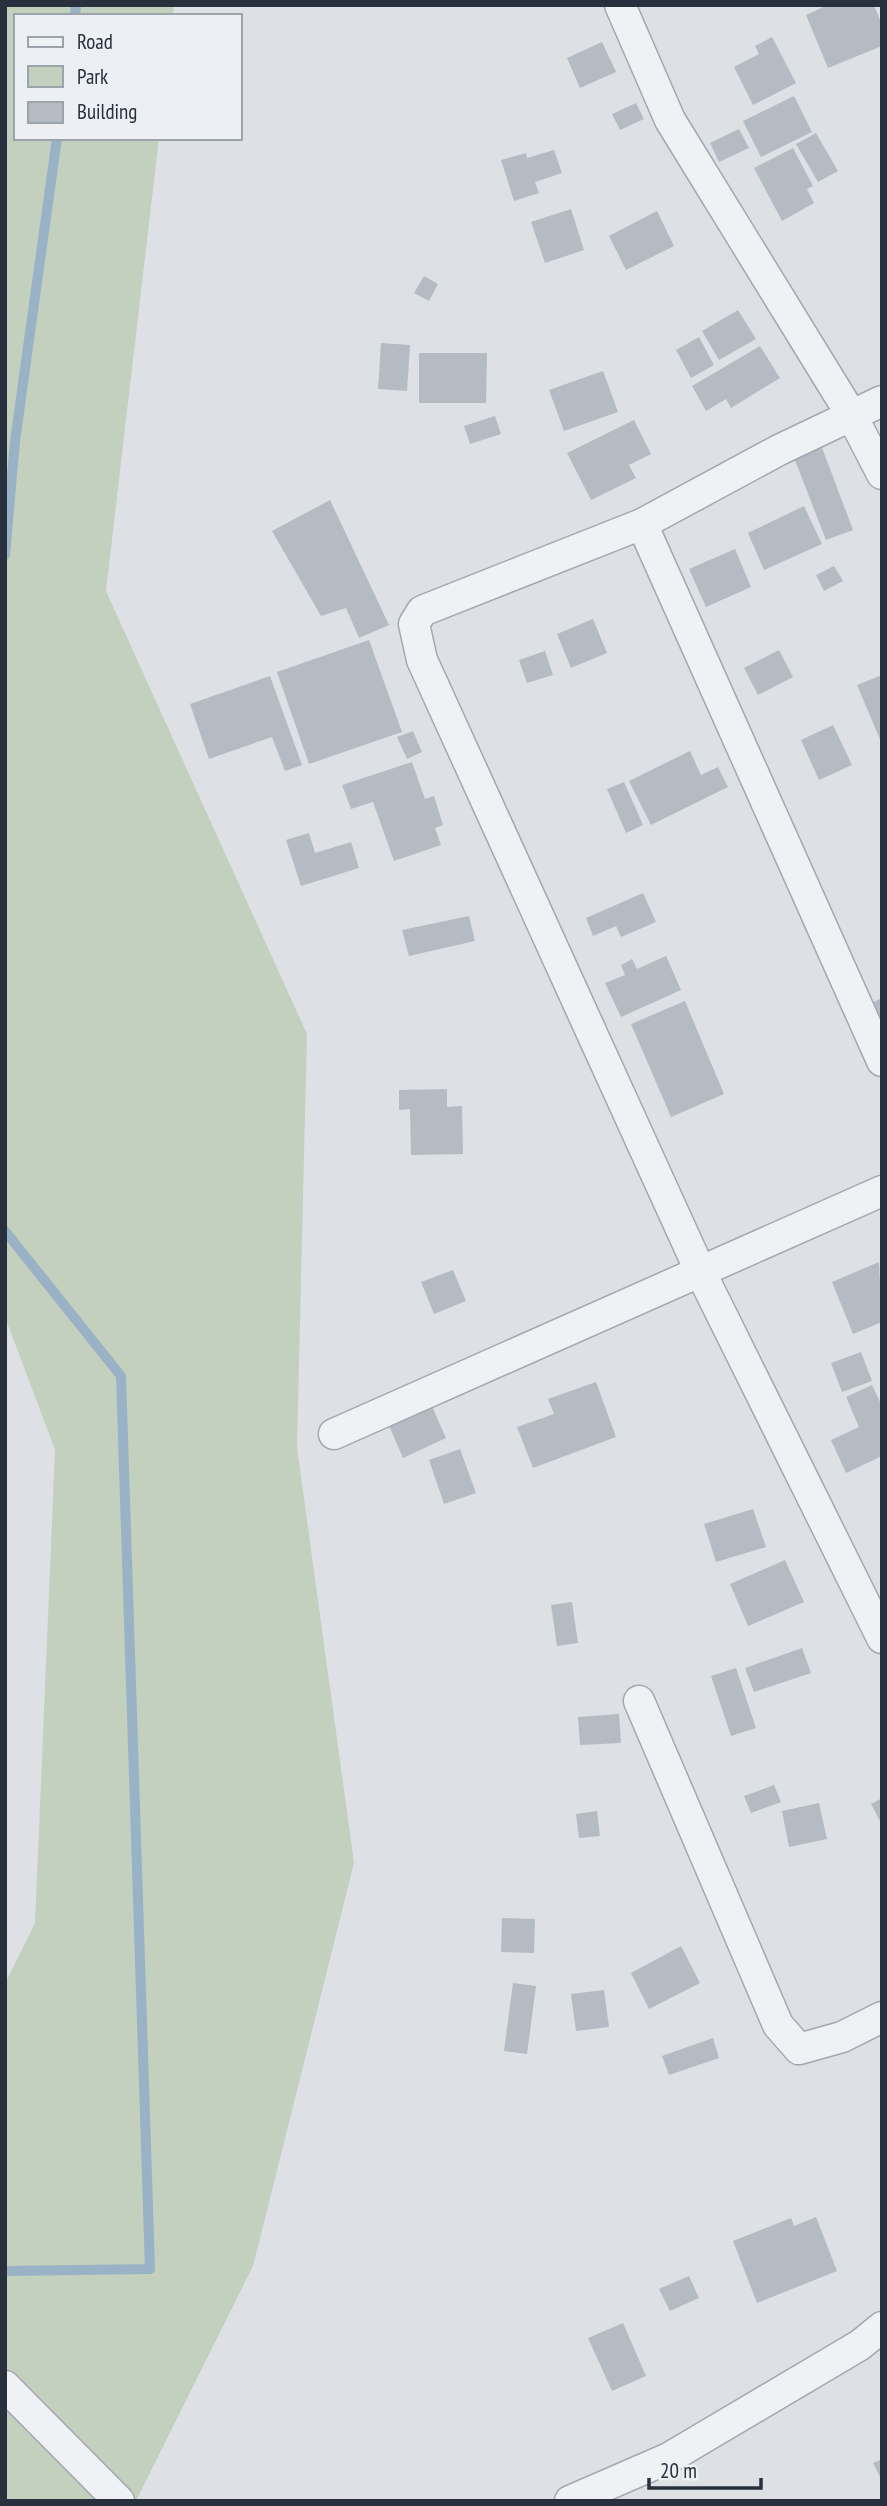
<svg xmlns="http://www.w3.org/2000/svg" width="887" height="2506" viewBox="0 0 887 2506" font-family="'PT Sans Narrow',sans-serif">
  <rect width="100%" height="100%" fill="#dde1e6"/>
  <path fill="#c4d0be" d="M5 5H174L173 16H16V138H159L106 591 307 1034 297 1447 354 1863 253 2266 136 2501H5V1983L35 1923 55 1450 5 1317Z"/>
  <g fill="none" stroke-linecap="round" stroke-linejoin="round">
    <g stroke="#99b2c5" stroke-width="10">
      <path d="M75 16 76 5"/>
      <path d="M5 555 15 441 57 138"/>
      <path d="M5 1231 121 1376 150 2269 5 2271"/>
    </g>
  </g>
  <g fill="#b4bbc3">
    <path d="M828 5H874L882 25V46L828 68 806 15Z"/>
    <path d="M772 37 796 83 753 105 734 67 759 54 755 46Z"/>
    <path d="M602 42 616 72 580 88 567 58Z"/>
    <path d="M794 96 812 132 761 157 743 121Z"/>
    <path d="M636 103 644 119 620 130 612 114Z"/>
    <path d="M739 129 749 148 719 162 710 143Z"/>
    <path d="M816 133 838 171 818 182 796 144Z"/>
    <path d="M793 148 813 186 807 189 814 203 782 221 754 168Z"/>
    <path d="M554 150 562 173 535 182 539 193 514 201 501 160 526 153 527 158Z"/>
    <path d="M571 209 584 250 545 263 531 222Z"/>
    <path d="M657 211 674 246 626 270 609 236Z"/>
    <path d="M424 276 438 284 429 301 414 293Z"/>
    <path d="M738 310 756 339 719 360 702 331Z"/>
    <path d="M699 337 714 365 691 378 676 350Z"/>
    <path d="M381 343 410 345 407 391 378 389Z"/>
    <path d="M760 346 780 378 731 408 726 399 706 411 692 386Z"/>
    <path d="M419 353H487L486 403H419Z"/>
    <path d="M603 371 618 412 564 431 549 390Z"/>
    <path d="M495 416 501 434 470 444 464 426Z"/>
    <path d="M634 420 651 454 629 465 636 478 591 500 567 453Z"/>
    <path d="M821 445 853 530 826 540 793 455Z"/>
    <path d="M330 500 389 625 359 638 346 608 321 616 272 531Z"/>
    <path d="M804 506 822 544 764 570 748 533Z"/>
    <path d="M735 549 751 587 706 607 689 569Z"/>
    <path d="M834 566 843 581 824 591 816 575Z"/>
    <path d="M593 619 607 653 571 668 557 634Z"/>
    <path d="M369 640 402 732 309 764 277 672Z"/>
    <path d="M779 650 793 677 758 695 744 668Z"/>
    <path d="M545 651 553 675 527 683 519 660Z"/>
    <path d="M882 675V744L857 685Z"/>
    <path d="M270 676 302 765 285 771 272 737 209 759 190 704Z"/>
    <path d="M833 725 852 765 819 780 801 740Z"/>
    <path d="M413 731 422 752 407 759 397 737Z"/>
    <path d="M690 751 701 775 718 767 728 787 651 825 629 781Z"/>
    <path d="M412 762 425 799 434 796 443 825 435 828 441 845 394 861 373 802 351 809 342 785Z"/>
    <path d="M624 782 643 825 626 833 607 789Z"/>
    <path d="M309 833 315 853 351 842 359 868 301 886 286 840Z"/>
    <path d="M643 893 656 922 621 937 616 926 593 936 586 918Z"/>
    <path d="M469 916 475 941 409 956 402 930Z"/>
    <path d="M666 956 681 990 621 1017 605 983 625 975 621 965 632 959 637 969Z"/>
    <path d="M882 998V1036L867 1005Z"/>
    <path d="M685 1001 724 1094 671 1117 631 1024Z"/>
    <path d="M447 1089V1107L462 1106 463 1154 411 1155 410 1109 399 1110V1090Z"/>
    <path d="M879 1262 882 1322 853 1334 832 1282Z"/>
    <path d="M453 1270 466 1301 434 1314 421 1282Z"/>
    <path d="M861 1352 872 1381 842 1392 831 1363Z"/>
    <path d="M596 1382 616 1437 533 1468 517 1427 554 1414 548 1399Z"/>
    <path d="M872 1385 882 1406V1456L846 1473 831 1440 859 1427 846 1397Z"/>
    <path d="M430 1402 446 1438 403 1458 387 1421Z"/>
    <path d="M460 1449 476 1493 444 1504 429 1460Z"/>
    <path d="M753 1509 766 1547 716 1562 704 1524Z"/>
    <path d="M785 1560 804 1602 748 1626 730 1584Z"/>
    <path d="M572 1602 578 1643 557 1646 551 1605Z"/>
    <path d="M802 1648 811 1673 754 1692 745 1668Z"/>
    <path d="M736 1668 756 1728 731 1736 711 1676Z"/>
    <path d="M619 1714 621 1743 580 1745 578 1717Z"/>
    <path d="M774 1785 781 1802 751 1813 744 1796Z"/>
    <path d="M882 1798V1825L871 1804Z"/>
    <path d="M819 1803 827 1839 789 1847 782 1811Z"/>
    <path d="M597 1811 600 1836 579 1838 576 1814Z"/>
    <path d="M502 1918 535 1919 534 1953 501 1952Z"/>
    <path d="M681 1946 700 1983 649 2009 631 1973Z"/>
    <path d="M513 1983 536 1986 527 2054 504 2051Z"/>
    <path d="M604 1990 609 2027 576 2031 571 1994Z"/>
    <path d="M713 2038 719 2058 669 2075 662 2056Z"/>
    <path d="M816 2217 837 2271 757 2303 733 2241 791 2218 794 2226Z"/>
    <path d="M689 2276 699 2298 670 2311 659 2289Z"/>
    <path d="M623 2323 646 2376 612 2391 588 2338Z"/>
    <path d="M882 2459V2481L873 2463Z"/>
  </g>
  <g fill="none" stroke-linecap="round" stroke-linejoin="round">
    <defs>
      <g id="street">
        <path d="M620 5 670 120 852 416 882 474"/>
        <path d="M882 401 779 450 642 524 422 611 414 624 422 660 701 1273 882 1638"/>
        <path d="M642 524 882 1061"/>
        <path d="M334 1434 882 1191"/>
        <path d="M639 1701 778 2025 799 2049 842 2037 882 2017"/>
        <path d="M5 2386 119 2501"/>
        <path d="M570 2501 669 2458 860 2345 882 2327"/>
      </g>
    </defs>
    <use href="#street" stroke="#a3a8b0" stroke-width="33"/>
    <use href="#street" stroke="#eff2f5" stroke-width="30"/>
  </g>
  <rect width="887" height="2506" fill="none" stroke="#27303c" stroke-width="14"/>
  <rect x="14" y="14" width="228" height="126" fill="#ecf0f4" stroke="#9da3aa" stroke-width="2"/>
  <rect x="28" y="37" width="35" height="10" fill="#eff2f5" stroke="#9da3aa" stroke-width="2"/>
  <text x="77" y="49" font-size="21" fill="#27303c">Road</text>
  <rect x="28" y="66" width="35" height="21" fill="#c4d0be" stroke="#9da3aa" stroke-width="2"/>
  <text x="77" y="84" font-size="21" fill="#27303c">Park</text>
  <rect x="28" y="102" width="35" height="21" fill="#b4bbc3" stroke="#9da3aa" stroke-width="2"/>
  <text x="77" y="119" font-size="21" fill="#27303c">Building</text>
  <path d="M649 2478v10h112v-10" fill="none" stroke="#27303c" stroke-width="3.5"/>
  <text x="660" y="2478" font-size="21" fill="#27303c" stroke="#ecf0f4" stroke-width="5" paint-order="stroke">20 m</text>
</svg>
